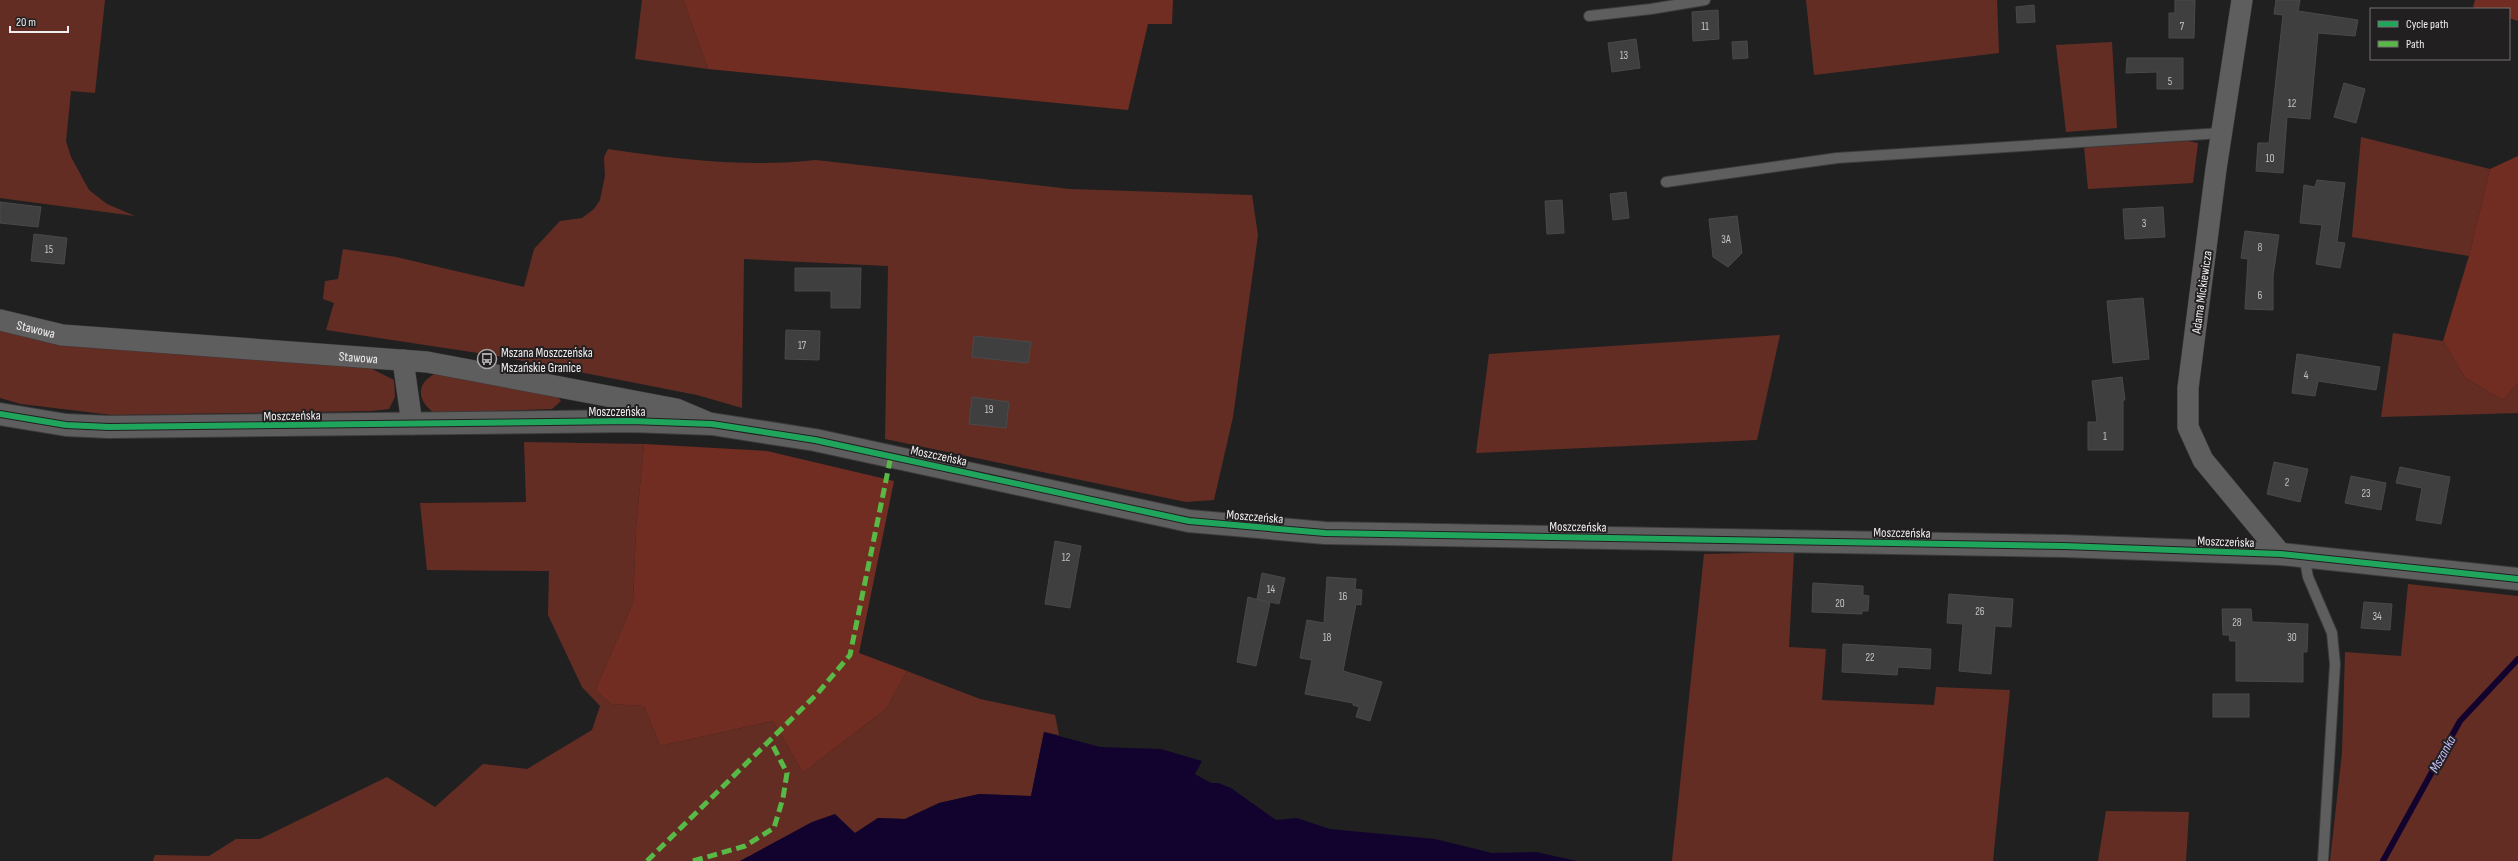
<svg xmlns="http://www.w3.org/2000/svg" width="2518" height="861" viewBox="0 0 2518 861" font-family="'Sofia Sans Condensed',sans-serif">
  <rect width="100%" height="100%" fill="#212021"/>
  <g fill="#642d24">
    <path d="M0 0H105L95 93 71 91 66 141 71 157 89 190 107 204 135 216 0 198Z"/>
    <path d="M642 0H683L708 69 635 59Z"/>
    <path d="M1806 0H1997L1999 53 1814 75Z"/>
    <path d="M2112 42 2117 128 2066 132 2056 45Z"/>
    <path d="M2361 137 2490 169 2469 256 2352 237Z"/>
    <path d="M2188 141 2198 143 2193 183 2088 189 2084 147Z"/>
    <path d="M608 149C675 159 748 168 816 160L1070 189 1252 195 1258 235 1233 417 1214 500 1186 502 885 439 888 266 744 259 742 408 697 395 498 356 326 330 334 303 323 299 325 281 338 279 343 249 396 257 524 287 534 249 560 221 582 218 594 209 600 200 605 176 604 157Z"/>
    <path d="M0 329 370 368 394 380 395 397 389 409 372 411 112 415 21 404 0 398Z"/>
    <path d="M2393 333 2443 341 2465 378 2503 400 2518 383V413L2381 417Z"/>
    <path d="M1780 335 1757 440 1476 453 1489 354Z"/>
    <path d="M437 373 558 397 561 401 552 409 434 413C416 400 416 382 437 373Z"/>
    <path d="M524 442 644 444 636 528 633 603 595 690 611 704 644 706 660 746 773 721 803 773 886 709 907 671 980 699 1055 715 1059 735 1044 732 1031 796 979 794 939 803 905 819 878 818 855 833 767 848 740 861H153L155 855 209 856 236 839H260L387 777 435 807 483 764 527 769 592 730 600 706 582 687 548 615 549 571 427 570 420 503 526 502Z"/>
    <path d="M1794 552 1789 647 1826 649 1822 700 1934 705 1936 687 2010 690 1993 861H1672L1704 554Z"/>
    <path d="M2408 584 2518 596V861H2330L2342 753 2345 652 2401 656Z"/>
    <path d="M2106 811 2189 812 2186 861H2098Z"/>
  </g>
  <g fill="#712d21">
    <path d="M683 0H1173L1172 24H1148L1128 110 708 69Z"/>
    <path d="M2475 0H2518V21L2509 18V9H2480L2473 7Z"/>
    <path d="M2518 156V383L2503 400 2465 378 2443 341 2469 256 2490 169Z"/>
    <path d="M644 444 767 451 894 481 859 653 907 671 886 709 803 773 773 721 660 746 644 706 611 704 595 690 633 603 636 528Z"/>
  </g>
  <path fill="#11032e" d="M1044 732 1100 747 1161 749 1202 761 1195 774 1211 783H1218L1231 788 1276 820 1297 818 1330 829 1435 839 1492 853 1536 852 1577 861H740L812 822 835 814 855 833 878 818 905 819 939 803 979 794 1031 796Z"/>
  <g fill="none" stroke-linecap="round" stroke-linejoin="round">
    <path stroke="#11032e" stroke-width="6" d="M2383 861 2460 721 2518 659"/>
  </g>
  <g fill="#403f40" stroke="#4a494a">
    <path d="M2175 0H2195L2194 38H2169V13H2175Z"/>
    <path d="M2276 0H2300L2298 11 2358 20 2355 36 2318 33 2310 119 2287 117 2283 173 2256 171 2258 143H2269L2283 15 2274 14Z"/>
    <path d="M2034 5 2035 22 2017 23 2016 7Z"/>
    <path d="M1718 10 1719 39 1693 41 1692 12Z"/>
    <path d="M1636 39 1640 68 1612 72 1608 43Z"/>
    <path d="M1747 41 1748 58 1733 59 1732 42Z"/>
    <path d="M2127 58H2183V89H2157V72L2126 73Z"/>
    <path d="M2344 83 2365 89 2356 123 2334 117Z"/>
    <path d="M2317 180 2345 183 2337 242 2345 243 2340 268 2316 264 2322 225 2300 223 2304 185 2315 187Z"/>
    <path d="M1626 192 1629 218 1613 220 1610 194Z"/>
    <path d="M1562 200 1564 233 1547 234 1545 201Z"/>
    <path d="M0 202 41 207 38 227 0 223Z"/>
    <path d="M2163 207 2165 237 2125 239 2123 209Z"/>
    <path d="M1737 216 1742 253 1728 267 1713 257 1709 219Z"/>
    <path d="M2245 231 2279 235 2273 276V310L2245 309 2248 259 2241 258Z"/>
    <path d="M34 234 67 238 64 264 31 261Z"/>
    <path d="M795 268H861L860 308H831V291H795Z"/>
    <path d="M2143 298 2149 359 2113 363 2107 301Z"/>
    <path d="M786 330 820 331 819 360 785 359Z"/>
    <path d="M974 336 1031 342 1028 363 972 357Z"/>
    <path d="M2297 354 2380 367 2376 390 2318 381 2315 396 2292 393Z"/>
    <path d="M2122 377 2125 400H2123V450H2088V422H2097L2092 381Z"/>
    <path d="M972 397 1009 402 1006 428 969 424Z"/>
    <path d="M2274 462 2308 469 2300 502 2267 494Z"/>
    <path d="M2400 467 2450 477 2441 524 2416 520 2422 488 2396 483Z"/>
    <path d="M2351 476 2386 483 2381 510 2345 503Z"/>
    <path d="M1055 541 1081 546 1070 608 1045 604Z"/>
    <path d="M1262 573 1285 578 1279 604 1257 599Z"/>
    <path d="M1327 577 1356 579 1355 589 1362 590 1361 605 1356 604 1343 671 1382 682 1370 721 1356 717 1359 707 1353 705V703L1305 694 1312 660 1300 658 1307 620 1324 623Z"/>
    <path d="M1813 583 1863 586V595L1869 596 1868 611H1862V614L1812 612Z"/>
    <path d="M1949 594 2013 599 2011 627 1995 626 1991 674 1959 671 1963 624 1947 623Z"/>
    <path d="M1248 597 1270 603 1256 666 1237 662Z"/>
    <path d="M2364 602 2392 604 2390 630 2361 628Z"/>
    <path d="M2222 609H2251L2252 622 2308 624 2307 652H2303V682L2236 681V641H2230L2229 635H2223Z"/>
    <path d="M1843 644 1931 649 1930 669 1898 667 1897 675 1842 672Z"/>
    <rect x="2213" y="694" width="36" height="23"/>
  </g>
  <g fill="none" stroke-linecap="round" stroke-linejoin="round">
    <defs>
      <g id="service">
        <path d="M1589 16 1651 9 1705 0"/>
        <path d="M1666 182 1837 158 2222 133"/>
        <path d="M2304 556 2308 577 2332 633 2335 664 2323 861"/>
      </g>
      <g id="minor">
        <path d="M2242 0 2216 169 2188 388V427L2203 460 2281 554"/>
        <path id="s1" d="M0 320 62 335 427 362 676 409 709 423"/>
        <path d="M403 360 412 424"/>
      </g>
      <path id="tertiary" d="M0 414 66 425 109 427 631 421 712 424 815 440 1189 521 1325 533 2064 546 2281 554 2518 579"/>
    </defs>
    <use href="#service" stroke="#3c3b3b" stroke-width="12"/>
    <use href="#minor" stroke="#3c3b3b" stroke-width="22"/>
    <use href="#tertiary" stroke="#3c3b3b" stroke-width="24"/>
    <use href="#service" stroke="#5f5e5f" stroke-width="10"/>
    <use href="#minor" stroke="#5f5e5f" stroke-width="21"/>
    <use href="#tertiary" stroke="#5f5e5f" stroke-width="22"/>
    <g stroke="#58b947" stroke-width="5" stroke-dasharray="10 5" stroke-linecap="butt">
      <path d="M647 861 817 694 850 655 891 456"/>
      <path d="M693 861 745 846 774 828 783 798 787 773 770 740"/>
    </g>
    <defs>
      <path id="cycleway" d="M0 414 66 425 109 427 631 421 712 424 815 440 1189 521 1325 533 2064 546 2281 554 2518 579"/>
    </defs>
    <use href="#cycleway" stroke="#221f21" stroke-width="8"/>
    <use href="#cycleway" stroke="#20a55d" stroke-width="6"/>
  </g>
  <defs>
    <symbol id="bus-ring" viewBox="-11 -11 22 22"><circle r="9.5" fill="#221f21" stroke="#a8a6a7" stroke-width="1.5"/><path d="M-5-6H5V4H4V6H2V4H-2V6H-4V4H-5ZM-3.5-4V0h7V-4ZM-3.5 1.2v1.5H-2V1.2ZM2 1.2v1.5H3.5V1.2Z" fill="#a8a6a7"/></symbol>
  </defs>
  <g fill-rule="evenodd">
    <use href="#bus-ring" x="476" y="348" width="22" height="22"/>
  </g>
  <g text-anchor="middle" stroke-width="4" stroke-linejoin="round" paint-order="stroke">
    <g font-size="11" fill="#c4c2c3">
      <text x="1705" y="30">11</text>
      <text x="2182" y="30">7</text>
      <text x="1624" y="59">13</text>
      <text x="2170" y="85">5</text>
      <text x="2292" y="107">12</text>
      <text x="2270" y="162">10</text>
      <text x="2144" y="227">3</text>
      <text x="1726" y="243">3A</text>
      <text x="2260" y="251">8</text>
      <text x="49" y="253">15</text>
      <text x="2260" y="299">6</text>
      <text x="802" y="349">17</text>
      <text x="2306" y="379">4</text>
      <text x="989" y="413">19</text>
      <text x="2105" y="440">1</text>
      <text x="2287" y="486">2</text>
      <text x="2366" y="497">23</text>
      <text x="1066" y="561">12</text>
      <text x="1271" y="593">14</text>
      <text x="1343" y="600">16</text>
      <text x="1840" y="607">20</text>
      <text x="1980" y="615">26</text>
      <text x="2377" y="620">34</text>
      <text x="2237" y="626">28</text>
      <text x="1327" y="641">18</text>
      <text x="2292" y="641">30</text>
      <text x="1870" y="661">22</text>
    </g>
    <g font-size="13" fill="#f0eeef" stroke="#221f21">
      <text transform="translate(2201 292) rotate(-82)" y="5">Adama Mickiewicza</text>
      <text dy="5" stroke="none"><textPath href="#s1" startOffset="37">Stawowa</textPath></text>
      <text dy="5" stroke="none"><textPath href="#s1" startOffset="361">Stawowa</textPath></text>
      <text x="617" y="416">Moszczeńska</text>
      <text transform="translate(292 415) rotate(-1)" y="5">Moszczeńska</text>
      <text transform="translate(939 455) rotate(12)" y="5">Moszczeńska</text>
      <text transform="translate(1255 516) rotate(5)" y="5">Moszczeńska</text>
      <text transform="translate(1578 526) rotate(1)" y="5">Moszczeńska</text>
      <text transform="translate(1902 532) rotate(1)" y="5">Moszczeńska</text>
      <text transform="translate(2226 541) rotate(2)" y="5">Moszczeńska</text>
    </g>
    <g font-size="13" fill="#f0eeef" stroke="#221f21" text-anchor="start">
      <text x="501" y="357">Mszana Moszczeńska<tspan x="501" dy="15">Mszańskie Granice</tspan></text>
    </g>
    <g font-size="14" font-style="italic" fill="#c3bcfa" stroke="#221f21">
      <text transform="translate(2442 754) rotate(-61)" y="5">Mszanka</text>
    </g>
  </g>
  <rect x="2370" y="8" width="140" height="52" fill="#221f21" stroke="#747273"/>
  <rect x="2378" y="21" width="20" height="6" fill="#20a55d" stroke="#747273"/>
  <text x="2406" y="28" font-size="12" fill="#f0eeef">Cycle path</text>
  <rect x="2378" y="41" width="20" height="6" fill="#58b947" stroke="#747273"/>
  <text x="2406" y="48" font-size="12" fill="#f0eeef">Path</text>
  <path d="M10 26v6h58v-6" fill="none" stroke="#f0eeef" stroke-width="2"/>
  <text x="16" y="26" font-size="12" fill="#f0eeef" stroke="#221f21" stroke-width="3" paint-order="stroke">20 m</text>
</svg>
